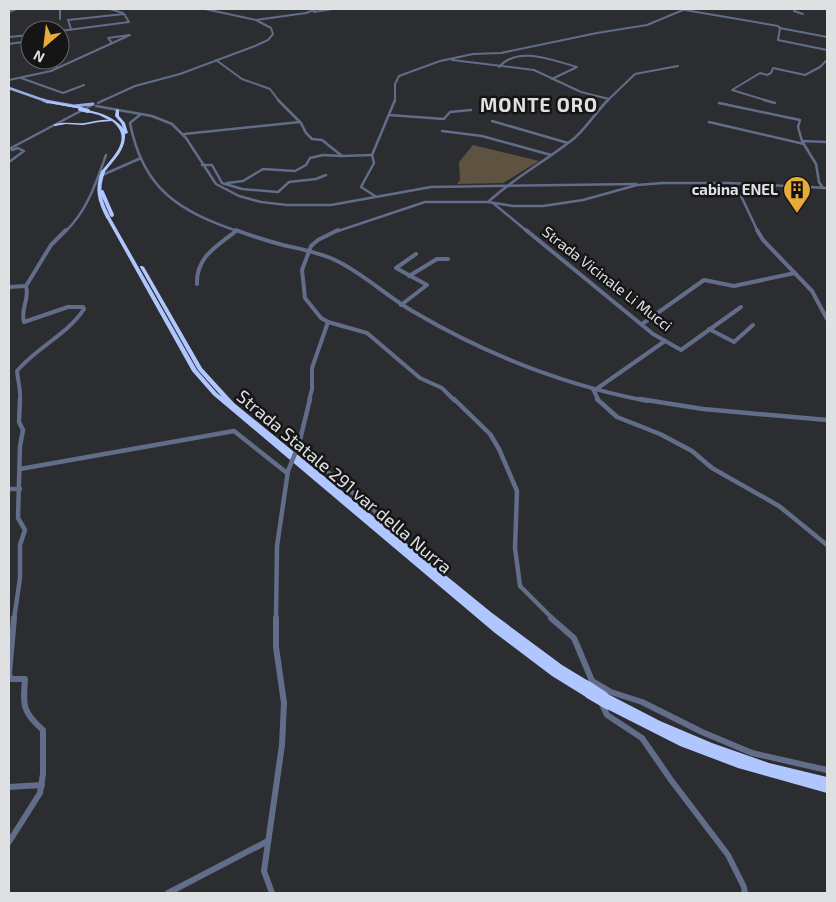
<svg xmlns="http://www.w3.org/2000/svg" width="836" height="902" viewBox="0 0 836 902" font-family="'Exo 2',sans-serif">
  <rect width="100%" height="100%" fill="#2c2d30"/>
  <path fill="#5e5240" d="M473 145 539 161 503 183 457 184 460 180 459 162Z"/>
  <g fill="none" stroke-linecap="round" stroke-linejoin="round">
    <g stroke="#626d89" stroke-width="2">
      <path d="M60 9V19"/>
      <path d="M110 9 123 13"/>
      <path d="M679 9 778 26 780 28 778 40 827 50"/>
      <path d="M794 9V11L803 14"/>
      <path d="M9 12 17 9"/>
      <path d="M314 12 333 9"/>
      <path d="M256 20 306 13 317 9"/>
      <path d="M780 28 827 37"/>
      <path d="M60 31 129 22 124 14 68 20 71 29"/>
      <path d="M9 37 30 35"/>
      <path d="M9 44 30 41"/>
      <path d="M53 60 57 68"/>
      <path d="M216 60 242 79 270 89 279 101"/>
      <path d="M452 60 534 70 581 92 609 99"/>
      <path d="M499 67C518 45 554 61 577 67L552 79"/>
      <path d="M21 78 63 93 84 85"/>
      <path d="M9 80 51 71 130 35 108 38 112 43"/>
      <path d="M102 101 135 86 180 74 255 46 268 40 273 34 271 28 256 20 205 9"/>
      <path d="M395 101V84L399 76 440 61 473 54 501 53 597 33 647 25 683 10"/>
      <path d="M607 101 635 74 678 66"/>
      <path d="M768 101 732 90 760 73 767 75 771 73 773 68 805 75 820 67 827 60"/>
    </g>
    <g stroke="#626d89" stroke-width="2.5">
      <path d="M278 100 301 123 306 133 312 139 322 140 342 156 372 155"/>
      <path d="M764 100 775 103"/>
      <path d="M98 103 104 100"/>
      <path d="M719 103 800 120 798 127 802 141"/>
      <path d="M96 106 152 116 172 124 186 138 216 184 239 196 261 202 287 205H331L431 187 636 184"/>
      <path d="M141 114 130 123C143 190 179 211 240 232"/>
      <path d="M389 115 444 119 450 112 471 110"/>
      <path d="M492 121 568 143"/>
      <path d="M709 122 804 144"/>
      <path d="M442 131 482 136 551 155"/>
      <path d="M184 134 300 122"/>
      <path d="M9 149 92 105"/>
      <path d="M9 162 24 151 18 148 12 150"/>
      <path d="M202 165H212L222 183 242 189 278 192 289 182 316 179 326 175"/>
      <path d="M100 176 141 158"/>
      <path d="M227 183 243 181 263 169 295 171 306 165 310 158 323 155 342 156"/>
      <path d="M661 183H729L827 188"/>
      <path d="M732 183 742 198 758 232"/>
      <path d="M823 188 819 182 816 164 802 141 827 142"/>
      <path d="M375 196 361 187 374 163 372 155 395 100"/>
      <path d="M488 202C514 178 544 162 572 140 584 131 596 112 608 100"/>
      <path d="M493 203 528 232"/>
      <path d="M65 232C87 211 96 183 106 155"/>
      <path d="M335 232 425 202H488L513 206H543L583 200 637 185 663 183"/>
    </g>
    <g stroke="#626d89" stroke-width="4">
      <path d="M236 230C252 236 267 241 283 245 301 249 318 252 335 260 363 273 386 296 414 312 487 355 564 385 647 401"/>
      <path d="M338 230 318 240 311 246 302 270 305 298 321 318 328 322 367 333 420 378 442 388 455 401"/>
      <path d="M526 230 653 334 681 350 741 307"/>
      <path d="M757 230 763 240 812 291 827 319"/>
      <path d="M409 276 437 259H448"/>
      <path d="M197 284C196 257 217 246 236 231"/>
      <path d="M26 286 51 245 66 230"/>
      <path d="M9 287 26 286"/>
      <path d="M401 305 427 285 396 268 416 254"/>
      <path d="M642 324 704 280 734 286 795 273"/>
      <path d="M709 329 734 342 753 325"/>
      <path d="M593 389 599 401"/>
      <path d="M595 390 665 341"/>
      <path d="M20 401C21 390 18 382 17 371 37 347 67 335 84 309L83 307H68L24 322C20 309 30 299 26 286"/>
      <path d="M309 401 312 389V368L328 322"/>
    </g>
    <g stroke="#626d89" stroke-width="4.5">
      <path d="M454 399 490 434 499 449 517 491 515 548 520 586 553 619"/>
      <path d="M597 399 617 417 660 434 692 451 712 468 779 506 827 545"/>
      <path d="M640 399 703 409 827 420"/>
      <path d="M300 441 313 460 376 512 382 514"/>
      <path d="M299 444 310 399"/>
      <path d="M20 469 234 431 287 473"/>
      <path d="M9 489H20"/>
      <path d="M14 619 20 578V545L25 530 18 518 20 446 23 430 19 422 20 399"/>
      <path d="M276 619 277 546 288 471"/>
    </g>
    <g stroke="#626d89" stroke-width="6">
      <path d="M551 618 574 638 595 688"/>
      <path d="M594 682 611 692 642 702 702 732 752 753 827 770"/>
      <path d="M601 702 607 715 642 738 671 780 728 855 744 887 745 893"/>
      <path d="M9 787 42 785"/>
      <path d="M9 842 40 793 43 774V730C22 712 23 705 25 679H11L9 674 14 618"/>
      <path d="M168 893 268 841"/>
      <path d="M272 893 264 871 282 745 284 703 276 647V618"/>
    </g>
    <path stroke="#95ade6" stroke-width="2.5" d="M9 88 46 101"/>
    <g stroke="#95ade6" stroke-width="3">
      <path d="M43 100 48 102"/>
      <path d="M46 101 74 106 93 104"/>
    </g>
    <g fill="#b0c6fe" fill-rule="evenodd">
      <path d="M47 101 82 107 84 108 82 109 48 103H47Z"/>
      <path d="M116 109 119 110V116L125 123 128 133 125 134C126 150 113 161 104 173H103L101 172C113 156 134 139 112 121L99 122 83 125 66 124 55 126 53 125C63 121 74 124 85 123 93 122 100 119 109 120L99 115 87 112 86 111 88 110C101 113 114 117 123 128L121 123 115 116Z"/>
      <path d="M106 216 110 217 197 370 217 393 222 397 198 370 140 267V266H142L144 267 202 368 234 403 492 613 562 665 590 682 591 685 590 688 588 689 592 691 593 694 592 697 589 698 586 697 552 676 495 633 213 395 192 371 106 217Z"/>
      <path d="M604 692 660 721 712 743 769 763 827 777V793L738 768 680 746 605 708 604 705 606 702 601 699 600 696 601 693Z"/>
    </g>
    <path stroke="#626d89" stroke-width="4.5" d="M288 471 299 444"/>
    <g stroke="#b0c6fe" stroke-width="4">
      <path d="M80 109 88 111"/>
      <path d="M103 172C96 189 100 202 108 217"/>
      <path d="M102 192 112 215"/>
    </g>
    <g stroke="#b0c6fe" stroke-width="9">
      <path d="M587 685 604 696"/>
      <path d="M589 694 608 705"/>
    </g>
  </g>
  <defs>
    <symbol id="building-pin" viewBox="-11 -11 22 30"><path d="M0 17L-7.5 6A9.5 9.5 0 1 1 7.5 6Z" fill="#e8ab37" stroke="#151516"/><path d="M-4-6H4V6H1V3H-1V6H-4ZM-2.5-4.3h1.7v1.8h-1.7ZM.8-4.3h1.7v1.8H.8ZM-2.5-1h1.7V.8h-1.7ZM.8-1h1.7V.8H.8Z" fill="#111"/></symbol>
  </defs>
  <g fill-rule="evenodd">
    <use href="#building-pin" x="781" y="174" width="32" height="43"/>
  </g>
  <g text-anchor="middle" stroke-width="5" stroke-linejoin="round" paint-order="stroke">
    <g font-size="15" font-weight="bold" fill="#dfe0e2" stroke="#151516" text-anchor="end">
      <text x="778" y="195">cabina ENEL</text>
    </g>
    <g font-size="15" fill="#dfe0e2" stroke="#151516">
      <text transform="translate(607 279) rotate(38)" y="5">Strada Vicinale Li Mucci</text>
    </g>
    <g font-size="18" fill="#dfe0e2" stroke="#151516">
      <text transform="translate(344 482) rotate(40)" y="6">Strada Statale 291 var della Nurra</text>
    </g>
    <g font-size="19" font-weight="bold" letter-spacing="1" fill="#dfe0e2" stroke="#151516">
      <text x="539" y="112">MONTE ORO</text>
    </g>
  </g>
  <rect width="836" height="902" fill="none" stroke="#dfe0e2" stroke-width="20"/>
  <g transform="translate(45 45) rotate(208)"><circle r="24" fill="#151516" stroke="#666668"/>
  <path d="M0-4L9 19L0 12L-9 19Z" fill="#e8ab37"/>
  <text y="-8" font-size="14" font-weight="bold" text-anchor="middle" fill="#dfe0e2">N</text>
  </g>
</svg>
